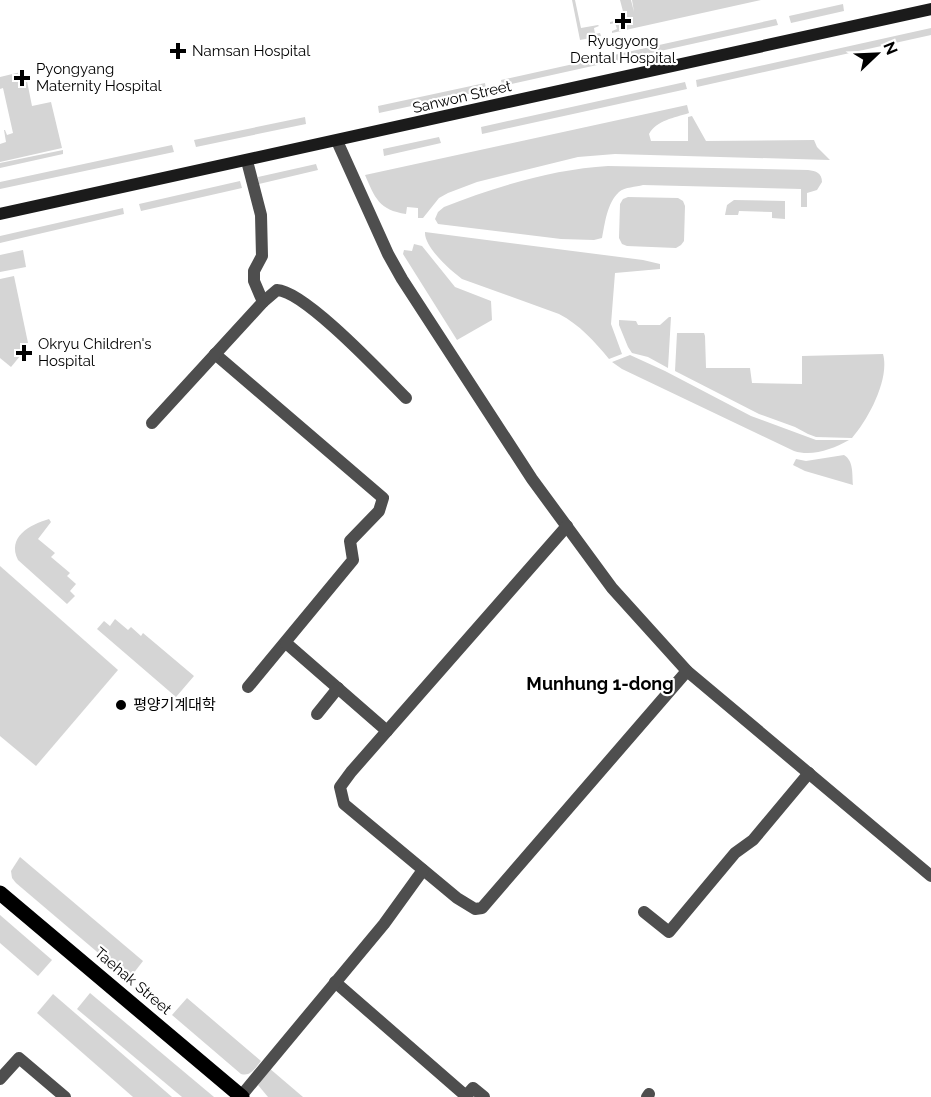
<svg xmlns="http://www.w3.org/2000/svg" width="931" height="1097" font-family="Raleway,'Noto Sans KR',sans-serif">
<rect width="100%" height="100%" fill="#fff"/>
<g fill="#d5d5d5">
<path d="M572 0H575L581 28 598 25 599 26 594 28 595 34 600 33 601 36 580 40Z"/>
<path d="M620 0H631L634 12 632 0H761L612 33V31L617 29 615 23 610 24V22L625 19Z"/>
<path d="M843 4 844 11 791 23 789 16Z"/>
<path d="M776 19 778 25 502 86 501 80Z"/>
<path d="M931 28V35L697 87 696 80Z"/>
<path d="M25 71 32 106 51 102 62 148 0 162V144L6 142 4 130H5L7 135 13 133 3 88 0 89V77Z"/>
<path d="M685 82 687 89 482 134 481 127Z"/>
<path d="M485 83 486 90 379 113 378 106Z"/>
<path d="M687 105 689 113C674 118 657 120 649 134L651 141H688V117L692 116 706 141 814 140 817 147 830 160 615 154 578 157 477 182 448 193 439 198 423 218H418V208L407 207 406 214C379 210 375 198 365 175Z"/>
<path d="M305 117 306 124 196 147 194 140Z"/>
<path d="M439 137 441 143 384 156 383 149Z"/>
<path d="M172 145 174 152 0 189V182Z"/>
<path d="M63 150V154L0 168V163Z"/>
<path d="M316 164 318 170 259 184 258 177Z"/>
<path d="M608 166 808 170C816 171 822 173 822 182L817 190 807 193V207H801V189L643 185C636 187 625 187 619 192 607 203 605 223 602 238L594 240 561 239 438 224 435 219 438 212 444 207C494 187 554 169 608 166Z"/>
<path d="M240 181 242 188 141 211 139 204Z"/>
<path d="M628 197 678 198 683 201 685 206 684 241 681 245 676 248 627 246 622 244 619 238 620 204 623 199Z"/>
<path d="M734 200 785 201V219L772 218V212L739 211 738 215H725L727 205Z"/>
<path d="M123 208 124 214 0 243V236Z"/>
<path d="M425 232 643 260 660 264V269L615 273 611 324 622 354 609 359C594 341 580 325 559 314L462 279C450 270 424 247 425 232Z"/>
<path d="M414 244 422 246 455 287 491 301 492 320 457 340 403 254 404 250 412 251Z"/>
<path d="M23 250 26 267 0 272V255Z"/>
<path d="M14 276 28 343 25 350 11 367 0 358V279Z"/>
<path d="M669 317H671L668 368 648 357 632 353 628 347 619 325V320L636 321 638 325H660Z"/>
<path d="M677 333H704L705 336 706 368H750L752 383 802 384V356L883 354C890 379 868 420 852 438L816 437 808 434 795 427 759 414 675 371Z"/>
<path d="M630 355 665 371 751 416 816 440H849C833 449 812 457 794 451L622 369 612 362Z"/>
<path d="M844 455C854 461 852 475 853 485L805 471 793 465 796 459 806 461Z"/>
<path d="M49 519 51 522 38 539 55 553 51 557 70 573 67 576 76 584 70 591 75 596 67 604 18 560C7 537 29 525 49 519Z"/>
<path d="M0 566 118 670 36 766 0 736Z"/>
<path d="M115 619 128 630 131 627 141 636 143 633 194 676 176 697 97 629 104 621 110 626Z"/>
<path d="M20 857 143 961 129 979 16 883 12 878 11 871Z"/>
<path d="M0 915 52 960 38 976 0 943Z"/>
<path d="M90 993 214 1097H182L77 1009Z"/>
<path d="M53 994 172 1097H133L37 1013Z"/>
<path d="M187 998 261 1061C255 1068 251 1077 241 1074L172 1015Z"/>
<path d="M269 1068 303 1097H268L258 1085Z"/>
</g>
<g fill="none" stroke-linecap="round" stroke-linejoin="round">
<g stroke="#4e4e4e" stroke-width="12">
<path d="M337 141 388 254 402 279 532 479 612 588 687 671 931 876"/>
<path d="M247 161 261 215 262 256 254 271V281L263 302"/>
<path d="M215 354 383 498 379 511 350 541 353 560 248 687"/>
<path d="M152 423 263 302 277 290C305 291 384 376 406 398"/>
<path d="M567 526 351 772 340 787 344 804 457 898 475 909 482 908 687 671"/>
<path d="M286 643 387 731"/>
<path d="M317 714 338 688"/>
<path d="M644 912 669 932 735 853 753 840 809 773"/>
<path d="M335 982 466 1096 473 1088 484 1097"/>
<path d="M0 1079 19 1058 65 1097"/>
<path d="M241 1096 384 924 423 870"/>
<path d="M647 1097 649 1094"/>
</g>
<path stroke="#1b1b1b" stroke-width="12" d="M0 214 931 9"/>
<path stroke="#000" stroke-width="15" d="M0 893 242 1097"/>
</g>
<g fill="#000" stroke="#fff" stroke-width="2">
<path d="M620 12h6v6h6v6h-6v6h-6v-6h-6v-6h6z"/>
<path d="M175 42h6v6h6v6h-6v6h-6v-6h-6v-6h6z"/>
<path d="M19 69h6v6h6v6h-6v6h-6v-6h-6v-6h6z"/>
<path d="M21 344h6v6h6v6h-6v6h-6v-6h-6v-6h6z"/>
<circle cx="121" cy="705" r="6"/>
</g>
<g text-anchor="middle" stroke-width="4.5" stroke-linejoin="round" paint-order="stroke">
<g font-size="15" fill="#000" stroke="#fff" text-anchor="start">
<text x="623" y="46" text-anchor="middle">Ryugyong<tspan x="623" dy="17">Dental Hospital</tspan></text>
<text x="192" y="56">Namsan Hospital</text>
<text x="36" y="74">Pyongyang<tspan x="36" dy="17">Maternity Hospital</tspan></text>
<text x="38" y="349">Okryu Children's<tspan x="38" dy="17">Hospital</tspan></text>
<text x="133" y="710">평양기계대학</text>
</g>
<g font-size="15" fill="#000" stroke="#fff">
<text transform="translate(462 97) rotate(-13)" y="5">Sanwon Street</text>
<text transform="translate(133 981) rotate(40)" y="5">Taehak Street</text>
</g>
<g font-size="18" font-weight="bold" fill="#000" stroke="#fff">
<text x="600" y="690">Munhung 1-dong</text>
</g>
</g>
<g transform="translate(877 54) rotate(67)" stroke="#ffffff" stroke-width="4.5" paint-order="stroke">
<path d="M0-4.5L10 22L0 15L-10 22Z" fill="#000000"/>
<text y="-9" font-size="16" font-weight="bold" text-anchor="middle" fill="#000000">N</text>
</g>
</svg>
